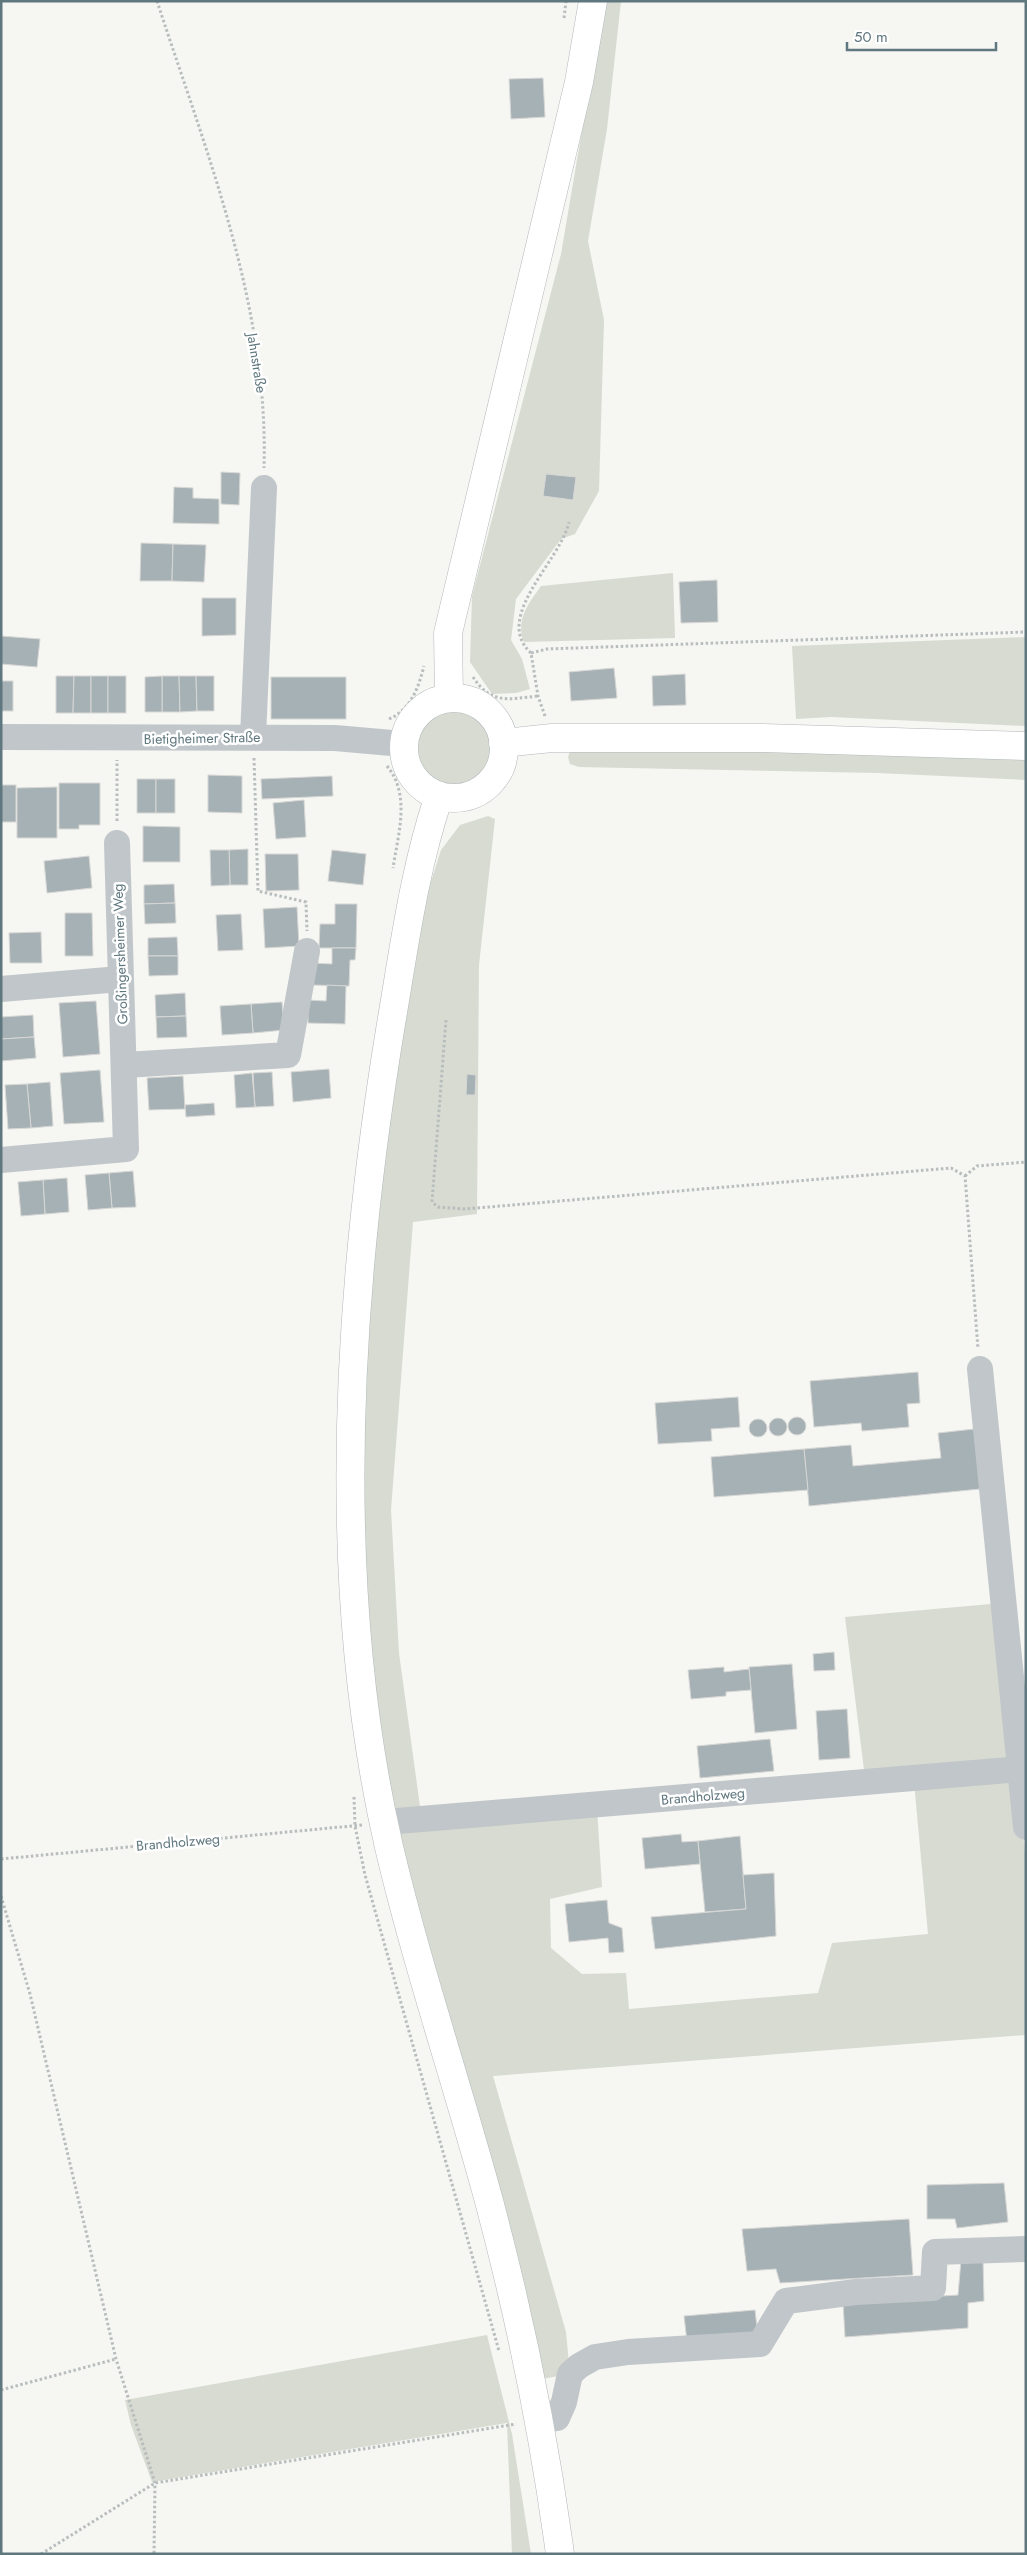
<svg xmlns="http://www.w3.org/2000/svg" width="1027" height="2555" font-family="Jost,sans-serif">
<rect width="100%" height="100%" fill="#f6f6f2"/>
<g fill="#d7dbd1">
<path d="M604 1H621L607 129 588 241 604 320 599 491 575 534 561 539 516 599 511 640 522 659 530 689 516 693 492 694 470 662 472 596 561 254Z"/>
<path d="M673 573 675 638 524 642C515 620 529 603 541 586Z"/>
<path d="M1026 637V726L831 717 796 719 792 646Z"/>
<circle cx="455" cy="748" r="38"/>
<path d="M592 747 1026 756V780L878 773 579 767 570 764 568 757 571 749Z"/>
<path d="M488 816 495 819 479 965 477 1214 413 1222 391 1510 399 1653 422 1821 597 1808 602 1887 550 1899 551 1948 582 1974 626 1973 629 2009 818 1993 832 1943 928 1934 914 1782 866 1786 845 1617 1002 1603 1026 1865V2035L493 2076 566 2332 570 2374 542 2379 395 1823 379 1738 368 1640 364 1538 363 1412 368 1298 390 1110 427 894 441 850 460 825Z"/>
<path d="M487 2335 512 2434 531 2554H512L507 2423 152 2482 131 2425 125 2400Z"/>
</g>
<g fill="#a5b1b5" stroke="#d8d7d5">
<path d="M543 78 545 117 511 119 509 79Z"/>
<path d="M221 472 240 473 239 505 221 504Z"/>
<path d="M546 474 576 477 573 500 543 496Z"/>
<path d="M174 487 193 488V498L219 499V524L173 523Z"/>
<path d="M141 543 173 544 172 581H140Z"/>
<path d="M173 544 206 545 204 582 172 581Z"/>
<path d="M717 580 718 622 681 623 679 582Z"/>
<path d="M202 598H236V635L202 636Z"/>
<path d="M1 636 40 639 37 667 1 664Z"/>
<path d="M614 668 617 698 571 701 569 672Z"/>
<path d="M685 674 686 705 653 706 652 676Z"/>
<path d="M56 676H74L73 713H56Z"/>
<path d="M74 676H91V713H73Z"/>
<rect x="91" y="676" width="17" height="37"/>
<rect x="108" y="676" width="18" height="37"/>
<path d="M162 676H179L180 712H162Z"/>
<path d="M162 676V712H145V677Z"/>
<path d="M179 676H196L197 711 180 712Z"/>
<path d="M196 676H214V711H197Z"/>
<rect x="271" y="677" width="75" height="42"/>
<rect x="1" y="681" width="12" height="30"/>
<path d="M208 775 242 776V813L208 812Z"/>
<path d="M332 776 333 796 262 799 261 779Z"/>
<rect x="137" y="779" width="19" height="34"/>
<rect x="156" y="779" width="19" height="34"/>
<path d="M59 783H100V825H79V829H59Z"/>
<rect x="1" y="785" width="15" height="37"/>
<path d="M57 787V838H17V788Z"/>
<path d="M304 800 306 837 276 839 273 803Z"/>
<path d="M143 826 180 827V862H143Z"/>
<path d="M248 849V885H230L229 850Z"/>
<path d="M210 850H229L230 885 211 886Z"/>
<path d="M332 850 366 854 363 885 328 881Z"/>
<path d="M265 854H298L299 890 266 891Z"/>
<path d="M89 856 92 888 47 893 44 861Z"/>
<path d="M174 884 175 903 144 904V885Z"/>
<path d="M175 903 176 923 145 924 144 904Z"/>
<path d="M335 904H357L356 948H319L320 924H335Z"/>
<path d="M297 907 299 946 265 948 263 909Z"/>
<path d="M65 913H92L93 956H65Z"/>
<path d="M241 914 243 950 218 951 216 915Z"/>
<path d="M41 932 42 963H10L9 933Z"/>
<path d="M177 937 178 956H148V938Z"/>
<path d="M332 948H356L355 960H350L349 986 312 985 313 963 332 964Z"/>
<path d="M148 956H178V975L149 976Z"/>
<path d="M327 985 346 986 345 1024 308 1023V1000L326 1001Z"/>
<path d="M185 993 186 1016 156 1017 155 995Z"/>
<path d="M96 1001 100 1054 63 1057 59 1003Z"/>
<path d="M282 1002 284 1030 253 1033 251 1004Z"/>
<path d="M251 1004 253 1033 222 1035 220 1006Z"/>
<path d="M33 1015 34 1037 1 1039V1017Z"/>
<path d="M186 1016 187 1037 157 1038 156 1017Z"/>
<path d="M34 1037 36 1058 1 1061V1039Z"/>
<path d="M329 1069 331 1098 293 1102 291 1072Z"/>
<path d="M100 1070 104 1122 64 1124 60 1073Z"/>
<path d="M272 1072 274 1106 255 1107 253 1073Z"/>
<path d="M252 1073 255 1107 236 1108 234 1075Z"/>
<path d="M467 1074 476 1075 475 1095H466Z"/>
<path d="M183 1076 185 1109 149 1110 147 1078Z"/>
<path d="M50 1082 53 1126 31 1128 27 1084Z"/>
<path d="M27 1084 31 1128 8 1129 5 1085Z"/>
<path d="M214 1103 215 1115 186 1117 185 1105Z"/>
<path d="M133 1171 136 1207 112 1208 109 1173Z"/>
<path d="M109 1173 112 1208 88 1210 85 1175Z"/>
<path d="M67 1178 69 1212 45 1214 43 1180Z"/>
<path d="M43 1180 45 1214 21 1216 18 1182Z"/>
<path d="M918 1372 920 1403 907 1404 909 1427 862 1431 861 1423 814 1427 810 1381Z"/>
<path d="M738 1397 740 1427 711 1429 712 1441 658 1444 655 1403Z"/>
<circle cx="797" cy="1426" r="9"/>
<circle cx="778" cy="1427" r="9"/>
<circle cx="758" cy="1428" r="9"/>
<path d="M974 1429 980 1489 809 1506 804 1449 851 1445 853 1466 941 1458 938 1433Z"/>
<path d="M804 1449 808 1490 714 1497 711 1457Z"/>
<path d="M834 1652 835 1670 814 1671 813 1654Z"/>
<path d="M792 1664 797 1729 755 1733 749 1667Z"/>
<path d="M724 1667V1672L749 1669 751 1690 726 1692V1696L691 1699 688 1670Z"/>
<path d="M847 1709 850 1758 819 1760 816 1711Z"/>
<path d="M770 1739 774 1771 700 1778 697 1746Z"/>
<path d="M681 1834 682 1842 698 1841 700 1864 645 1869 642 1838Z"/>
<path d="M740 1836 746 1909 705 1912 698 1841Z"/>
<path d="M774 1873 776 1936 655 1949 651 1917 746 1909 743 1875Z"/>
<path d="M607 1900 609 1923 622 1928 624 1952 609 1953 608 1938 569 1942 565 1904Z"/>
<path d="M1004 2183 1008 2222 957 2228 955 2219H927V2185Z"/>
<path d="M909 2219 913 2275 780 2283 776 2269 747 2271 742 2229Z"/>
<path d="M983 2259 984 2301 968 2303V2328L845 2337 843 2302 958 2295 961 2260Z"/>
<path d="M755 2310 758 2336 687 2341 684 2316Z"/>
</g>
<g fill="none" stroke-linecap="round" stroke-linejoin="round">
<g stroke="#b1b8bb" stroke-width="29">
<g id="major">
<path d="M449 698 448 633 579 82 593 1"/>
<circle cx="454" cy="748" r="50"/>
<path d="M503 743 552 738H763L1026 746"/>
<path d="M439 796C414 870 404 948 391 1024 347 1290 328 1583 389 1847 417 1966 457 2083 489 2201 520 2317 544 2435 560 2554"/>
</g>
</g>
<g stroke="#b8bdbe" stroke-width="3" stroke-dasharray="2.5 2.5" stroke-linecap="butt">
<path d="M157 1C206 152 269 306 264 468"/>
<path d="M564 18 566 1"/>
<path d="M531 653C492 617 560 562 569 522"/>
<path d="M473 677C491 705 509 699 538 696"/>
<path d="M545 716 538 696 531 653 547 649 1026 632"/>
<path d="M389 719C411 709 418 689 424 666"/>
<path d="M254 758 258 891 306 902 307 931"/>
<path d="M387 766C411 795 398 834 393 868"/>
<path d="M117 821V760"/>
<path d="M446 1020 432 1202 438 1207 465 1209 951 1168 965 1176 978 1349"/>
<path d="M965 1176 977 1166 1026 1162"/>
<path d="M354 1797 355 1826 365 1875 499 2351"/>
<path d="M1 1859 362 1825"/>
<path d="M1 1896 30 1994 116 2359 155 2483 154 2554"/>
<path d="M1 2390 116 2359"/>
<path d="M41 2554 155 2483 516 2424"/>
</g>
<g stroke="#c0c6c9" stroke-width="26">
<path d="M1 737 335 738 403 744"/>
<path d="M253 737 264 488"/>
<path d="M1 989 120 979"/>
<path d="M125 1065 288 1055 307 951"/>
<path d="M1 1160 126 1149 117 843"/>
<path d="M980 1369 1026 1827"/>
<path d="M385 1822 1021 1769"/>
<path d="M539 2421 557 2418 564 2402 570 2374 579 2366 595 2357 628 2352 760 2344 786 2301 856 2292 933 2288 935 2252 1026 2249"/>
</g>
<use href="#major" stroke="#fff" stroke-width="28"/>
</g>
<g text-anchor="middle" stroke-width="5" stroke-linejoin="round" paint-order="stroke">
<g font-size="14" fill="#5f777f" stroke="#fff">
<text transform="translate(257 363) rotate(81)" y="5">Jahnstraße</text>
<text transform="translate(202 738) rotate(-1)" y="5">Bietigheimer Straße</text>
<text transform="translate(120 954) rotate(-92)" y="5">Großingersheimer Weg</text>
<text transform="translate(703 1796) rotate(-5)" y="5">Brandholzweg</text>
<text transform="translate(178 1842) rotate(-5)" y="5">Brandholzweg</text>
</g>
</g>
<rect width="1027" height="2555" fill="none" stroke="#5f777f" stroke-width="5"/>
<path d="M847 42v8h149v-8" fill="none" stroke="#5f777f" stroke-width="2.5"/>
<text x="854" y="42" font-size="15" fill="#5f777f" stroke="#ffffff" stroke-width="4" paint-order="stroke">50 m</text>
</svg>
